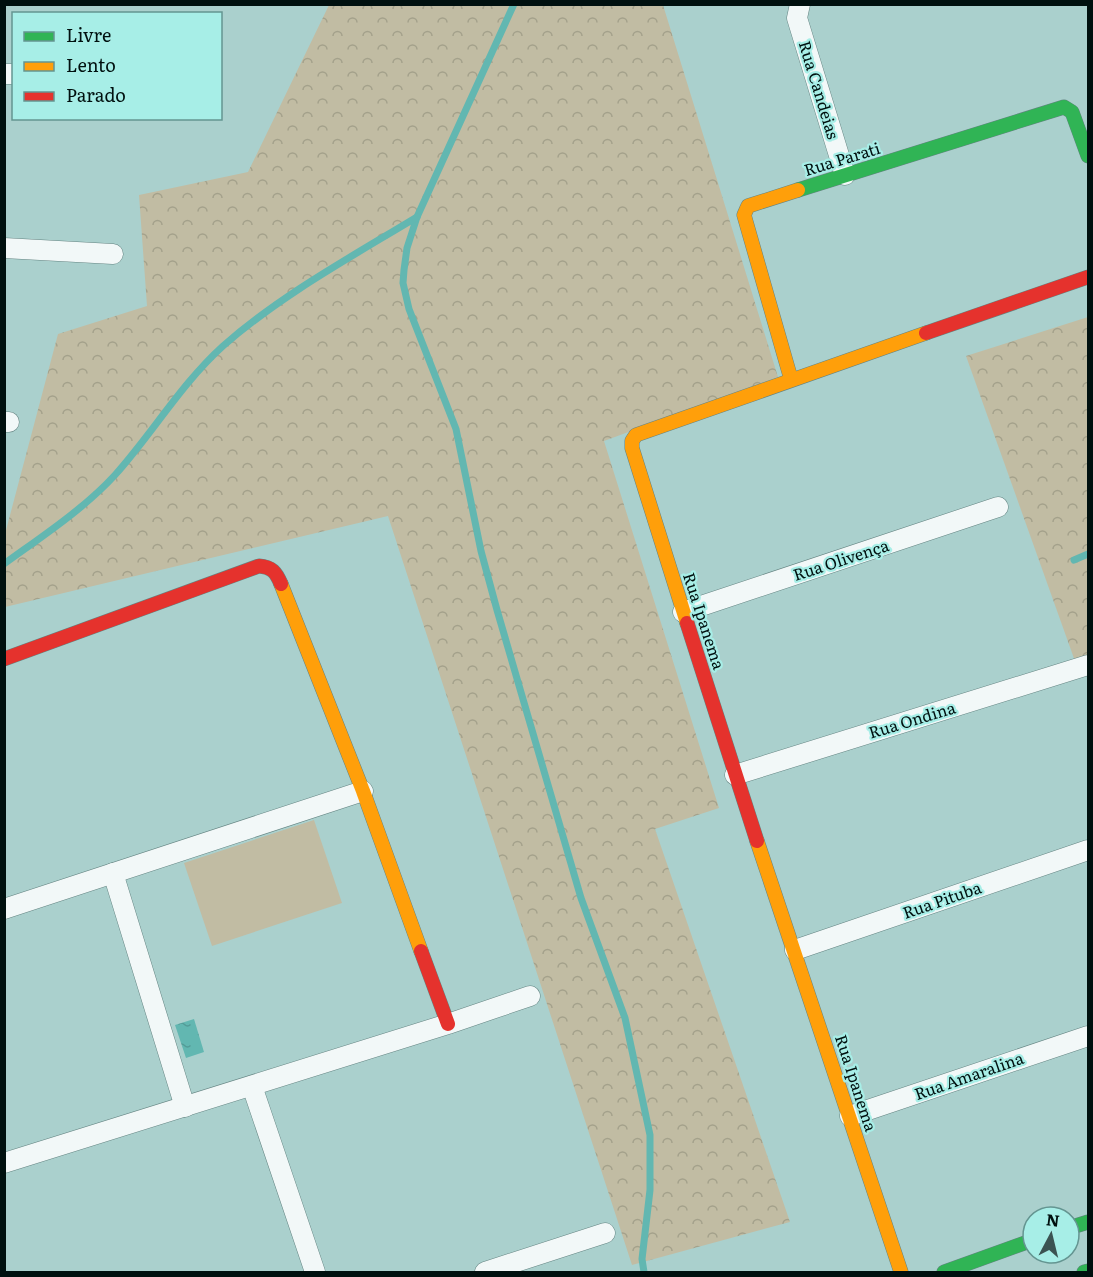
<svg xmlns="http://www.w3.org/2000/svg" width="1093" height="1277" font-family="Literata,serif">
<defs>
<pattern id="forest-crowns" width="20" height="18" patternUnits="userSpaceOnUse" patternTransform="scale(1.5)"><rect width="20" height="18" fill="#c1bca3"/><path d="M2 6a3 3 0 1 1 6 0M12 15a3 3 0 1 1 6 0" fill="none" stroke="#a4a18b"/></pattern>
<pattern id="water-ripples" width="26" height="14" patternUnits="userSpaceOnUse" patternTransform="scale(1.5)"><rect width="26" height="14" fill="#62b7b1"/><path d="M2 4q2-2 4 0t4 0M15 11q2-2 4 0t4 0" fill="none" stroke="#539c97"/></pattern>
</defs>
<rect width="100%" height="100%" fill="#aad0cd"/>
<g fill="url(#forest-crowns)">
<path d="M329 5H663L778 377 604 441 719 808 655 829 790 1222 632 1265 388 516 5 607V534L58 334 147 306 139 195 248 172Z"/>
<path d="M1088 317V662L1076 664 966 356Z"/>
</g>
<path fill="#c1bca3" d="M314 820 342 903 212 946 184 863Z"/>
<path fill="url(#water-ripples)" d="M194 1019 204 1052 186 1058 175 1025Z"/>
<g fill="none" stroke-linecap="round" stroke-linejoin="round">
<g stroke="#62b7b1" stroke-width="7">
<path d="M514 4 417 217 407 248 404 270 403 283 409 309 456 429 481 551 497 610 581 898 625 1018 650 1135V1190L642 1259 644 1272"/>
<path d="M1074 560 1088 554"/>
<path d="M4 564C41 537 84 509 115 475 152 434 181 384 223 346 281 295 351 257 417 217"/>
</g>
<g stroke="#648482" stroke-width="21">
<g id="street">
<path d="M800 4 797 18 845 175"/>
<path d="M4 74H14"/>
<path d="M4 248 113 254"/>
<path d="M4 422H9"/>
<path d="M683 612 998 507"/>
<path d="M735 775 1088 665"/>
<path d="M113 873 185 1107"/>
<path d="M4 909 363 791"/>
<path d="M795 950 1088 850"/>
<path d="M252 1086 315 1272"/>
<path d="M850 1116 1088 1036"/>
<path d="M4 1163 448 1024 530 996"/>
<path d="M485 1272 605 1233"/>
</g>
</g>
<g stroke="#648482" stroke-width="15">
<g id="fast">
<path d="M798 190 1064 107 1072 112 1088 156"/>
<path d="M1069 1228 1088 1222"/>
<path d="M944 1272 1033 1240"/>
<path d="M1084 1272 1088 1271"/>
</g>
</g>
<g stroke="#648482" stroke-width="15">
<g id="slow">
<path d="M791 379 744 215 748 206 798 190"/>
<path d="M281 584 363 791 421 951"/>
<path d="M687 623 632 448V441L636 435 926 333"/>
<path d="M757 841 901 1272"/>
</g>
</g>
<g stroke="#648482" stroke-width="15">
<g id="jam">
<path d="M926 333 1088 277"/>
<path d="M687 623 757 841"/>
<path d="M4 659 259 566C272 567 276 572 281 584"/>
<path d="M421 951 448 1024"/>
</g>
</g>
<use href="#street" stroke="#f2f8f8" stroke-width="20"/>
<use href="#fast" stroke="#30b455" stroke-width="14"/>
<use href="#slow" stroke="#ff9f0a" stroke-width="14"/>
<use href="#jam" stroke="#e5322d" stroke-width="14"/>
</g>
<g text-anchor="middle" stroke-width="4.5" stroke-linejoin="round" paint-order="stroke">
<g font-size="16" fill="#00100f" stroke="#a7eee7">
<text transform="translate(819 90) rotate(73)" y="6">Rua Candeias</text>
<text transform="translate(842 159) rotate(-17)" y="6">Rua Parati</text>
<text transform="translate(841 560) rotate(-18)" y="6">Rua Olivença</text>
<text transform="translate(704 621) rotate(72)" y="6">Rua Ipanema</text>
<text transform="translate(912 720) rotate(-17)" y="6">Rua Ondina</text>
<text transform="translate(942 900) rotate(-19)" y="6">Rua Pituba</text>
<text transform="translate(969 1076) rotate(-19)" y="6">Rua Amaralina</text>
<text transform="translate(856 1083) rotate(72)" y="6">Rua Ipanema</text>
</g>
</g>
<rect width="1093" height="1277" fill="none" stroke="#00100f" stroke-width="12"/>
<rect x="12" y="12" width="210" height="108" fill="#a7eee7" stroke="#649591" stroke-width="1.5"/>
<rect x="24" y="32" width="30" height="9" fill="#30b455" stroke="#649591" stroke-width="1.5"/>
<text x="66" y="42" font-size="18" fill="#00100f">Livre</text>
<rect x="24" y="62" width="30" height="9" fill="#ff9f0a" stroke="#649591" stroke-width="1.5"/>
<text x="66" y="72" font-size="18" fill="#00100f">Lento</text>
<rect x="24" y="92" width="30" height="9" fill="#e5322d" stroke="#649591" stroke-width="1.5"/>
<text x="66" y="102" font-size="18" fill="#00100f">Parado</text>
<g transform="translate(1051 1235) rotate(7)"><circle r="28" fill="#a7eee7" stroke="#649591" stroke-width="1.5"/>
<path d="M0-4.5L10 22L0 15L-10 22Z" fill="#3b5352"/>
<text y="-9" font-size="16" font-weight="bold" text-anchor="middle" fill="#00100f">N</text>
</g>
</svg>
